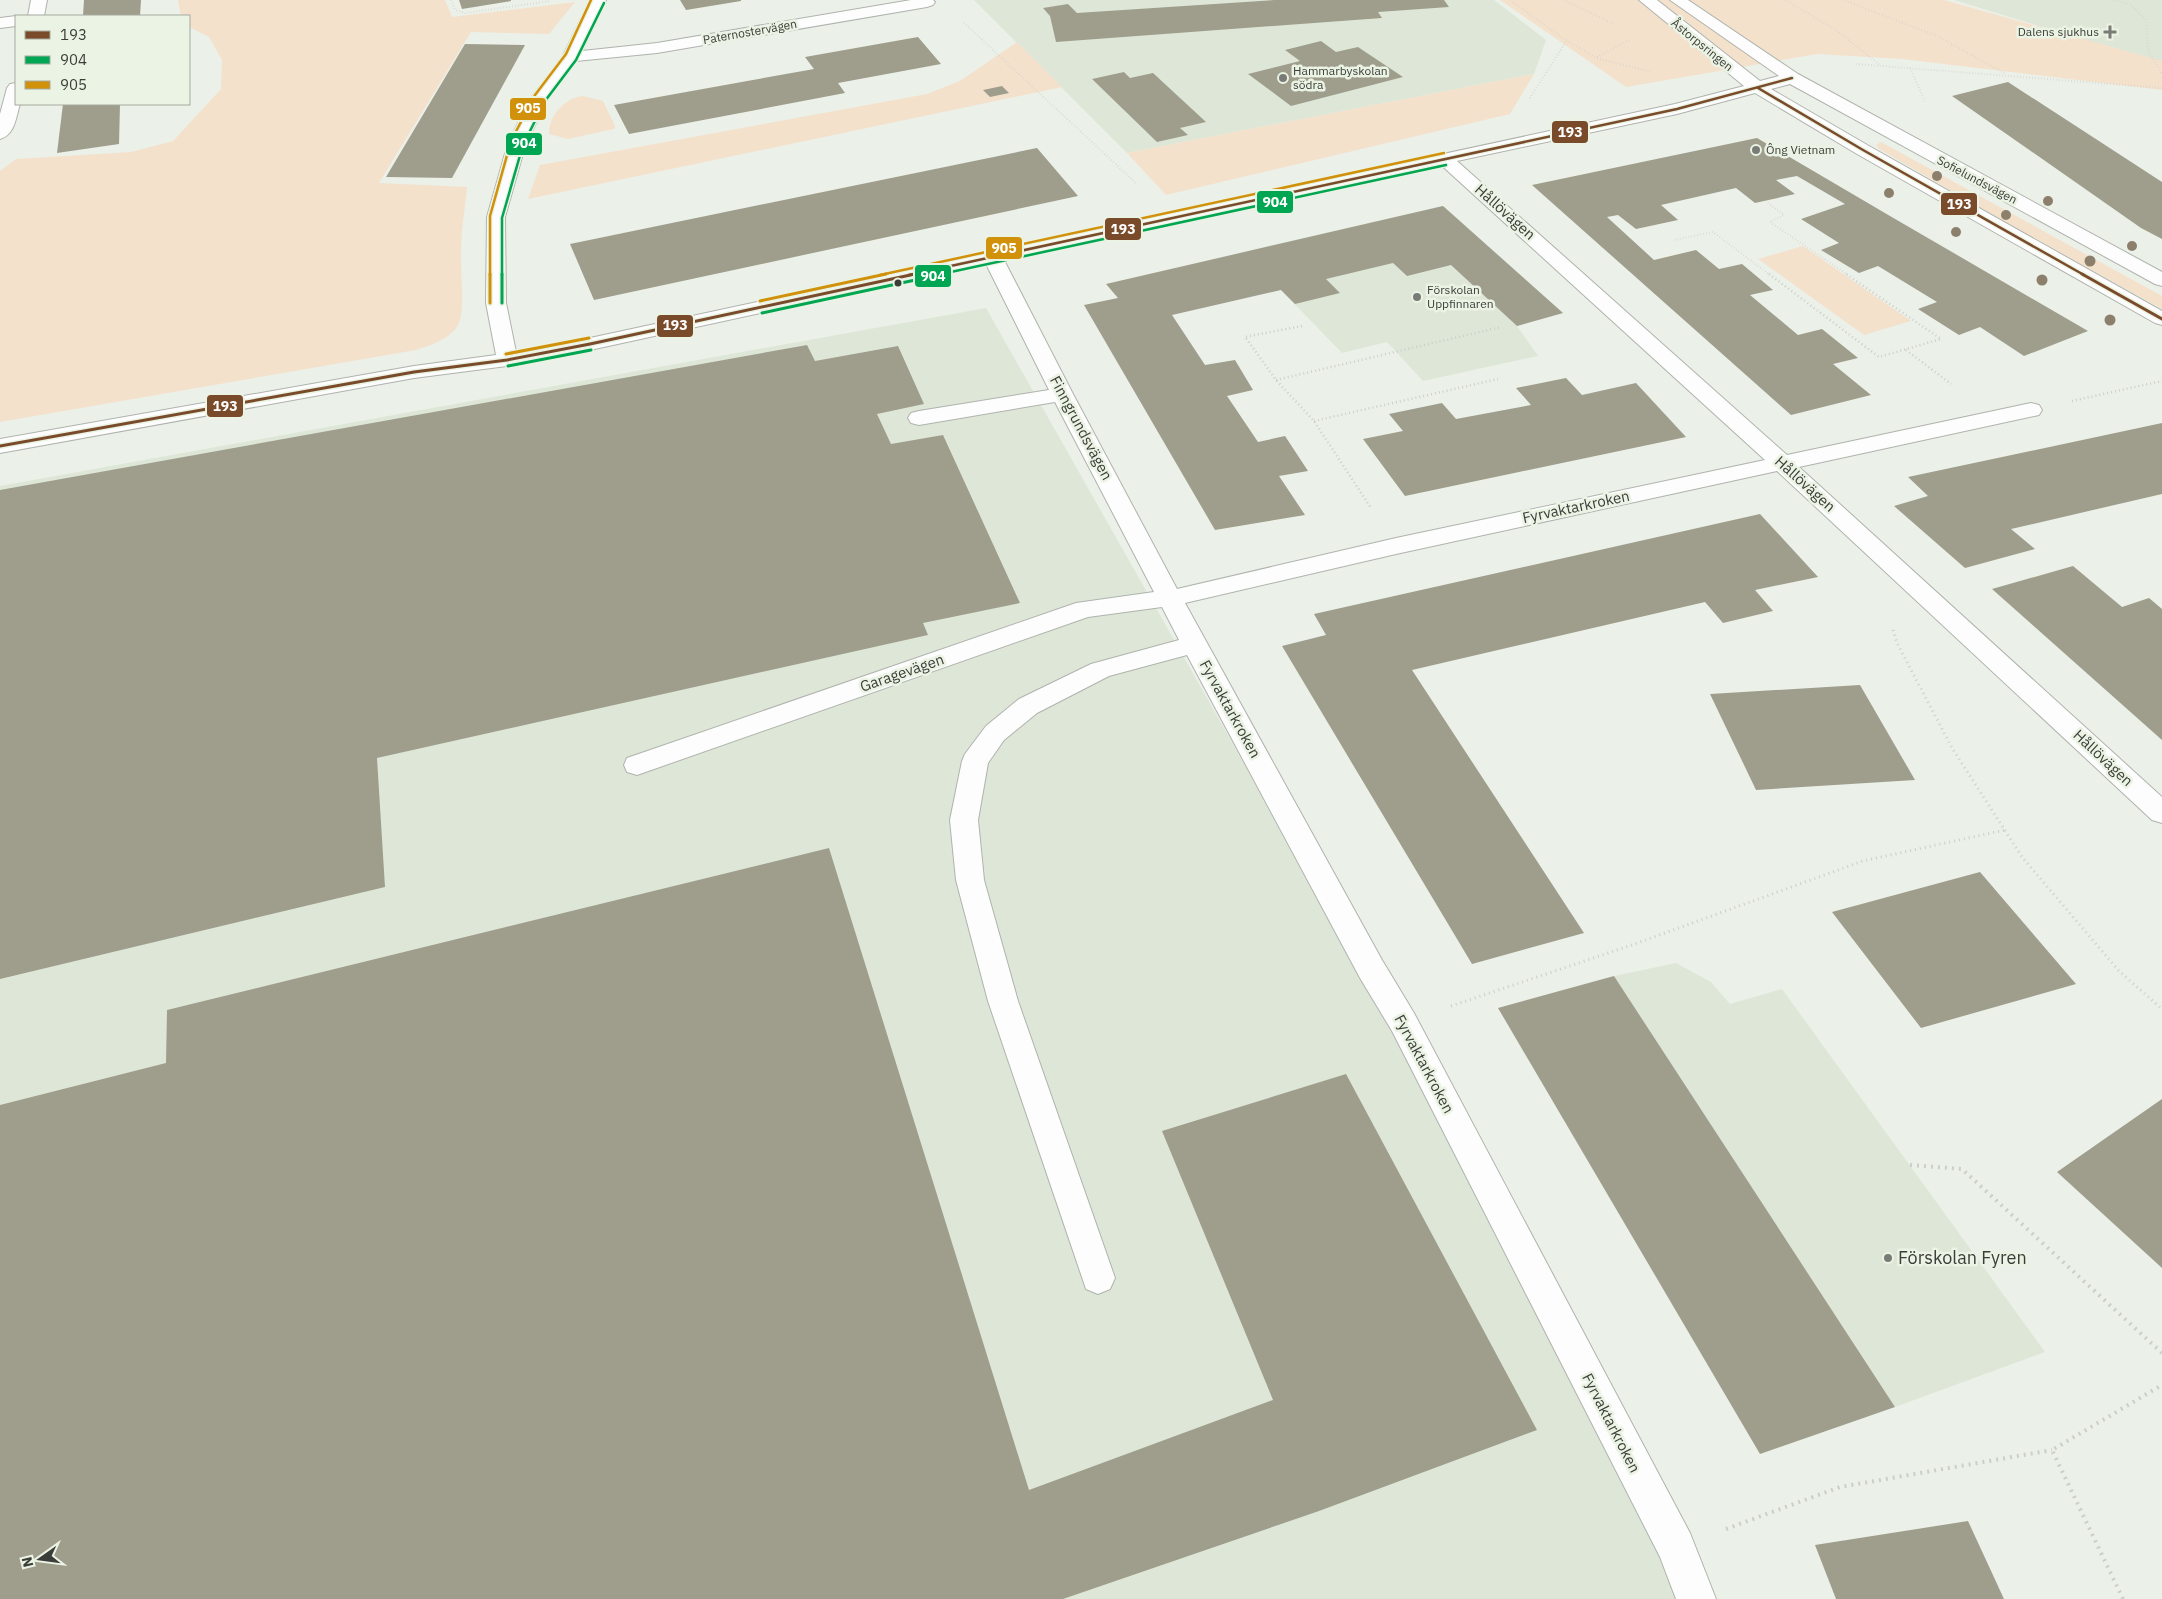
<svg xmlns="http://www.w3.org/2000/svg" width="2162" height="1599" font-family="'IBM Plex Sans',sans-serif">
<rect width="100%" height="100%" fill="#ebf0e8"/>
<g fill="#dee7d7">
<path d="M974 0H1494L1546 40 1534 74 1127 153Z"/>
<path d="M1954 0H2162V64Z"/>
<path d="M1443 206 1563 313 1517 326 1538 356 1423 381 1387 342 1342 353 1281 290 1252 250Z"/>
<path d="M986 308 1684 1540 1700 1599H0V486Z"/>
<path d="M1676 963 1711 982 1730 1004 1782 989 2045 1352 1895 1407 1614 976Z"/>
</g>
<g fill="#f4e1cc">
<path d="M178 0H445L452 17 575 2 549 34 471 32 379 183 467 187C465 209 461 231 461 252 460 270 466 311 458 325 449 340 431 345 416 350L0 422V171L16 159 131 152 173 141 221 89 222 60 209 37 189 27V16H181Z"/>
<path d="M1500 0H1944L2162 61V90L1902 59 1817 54 1626 87Z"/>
<path d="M1017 42 1062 87 528 199 540 165 927 94 960 81Z"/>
<path d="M1534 74 1510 114 1166 195 1127 153Z"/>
<path d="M583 96 603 101 615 126 614 129 568 139 549 134C548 116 566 97 583 96Z"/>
<path d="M1881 142 2162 296V309L2000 219 1879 149 1876 145Z"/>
<path d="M1803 246 1911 321 1864 335 1758 259Z"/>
</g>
<g fill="#9f9e8c">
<path d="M84 0H141L140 16H83Z"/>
<path d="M459 0H511V1L462 9Z"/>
<path d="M680 0H741V1L686 10Z"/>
<path d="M1275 0H1444L1449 7 1378 12 1382 18 1056 42 1050 16 1043 8 1068 4 1077 13Z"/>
<path d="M918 37 941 64 838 83 845 93 629 134 614 105 814 69 805 57Z"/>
<path d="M1321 41 1336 52 1358 47 1403 77 1291 106 1248 74 1300 61 1285 50Z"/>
<path d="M465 44 525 45 452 178 386 177Z"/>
<path d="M1124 72 1130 78 1153 73 1206 122 1180 128 1188 135 1157 142 1092 79Z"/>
<path d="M2008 82 2162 182V239L2141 228 1952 96Z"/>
<path d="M1002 86 1009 93 990 97 983 90Z"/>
<path d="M63 104H120L119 144 57 153Z"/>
<path d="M1757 138 1890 216 2088 331 2024 356 1980 327 1959 335 1918 309 1937 302 1878 266 1859 273 1821 250 1839 243 1801 219 1845 204 1797 176 1776 180 1795 194 1755 203 1736 188 1661 205 1678 220 1636 229 1618 215 1607 217 1654 260 1696 250 1719 269 1742 264 1773 290 1750 295 1798 335 1822 329 1858 358 1833 364 1871 395 1791 415 1532 185Z"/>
<path d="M1037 148 1078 196 594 300 570 244Z"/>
<path d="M1443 206 1563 313 1517 326 1451 265 1407 276 1393 263 1326 279 1340 293 1295 304 1281 290 1172 315 1205 365 1235 360 1253 390 1227 396 1258 442 1285 436 1308 471 1279 476 1305 515 1215 530 1084 305 1118 298 1106 284Z"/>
<path d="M807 345 815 361 898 346 924 404 877 414 891 444 943 435 1020 603 923 623 928 635 377 758 385 887 0 979V490Z"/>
<path d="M1566 378 1582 395 1636 383 1686 437 1405 496 1363 439 1403 431 1389 414 1442 403 1456 419 1531 405 1516 388Z"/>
<path d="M2162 423V494L2011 529 2035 549 1965 568 1894 506 1928 496 1908 477Z"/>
<path d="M1760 514 1818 577 1755 590 1773 611 1723 623 1705 602 1412 670 1584 933 1472 964 1282 646 1326 635 1314 614Z"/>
<path d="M2073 566 2122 607 2149 598 2162 609V740L1992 589Z"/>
<path d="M1860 685 1915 780 1756 790 1710 694Z"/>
<path d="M829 848 1029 1490 1273 1400 1162 1131 1346 1074 1537 1430 1319 1511 1063 1599H0V1105L166 1063 167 1010Z"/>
<path d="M1980 872 2076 984 1921 1028 1832 912Z"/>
<path d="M1614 976 1895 1407 1760 1454 1498 1008Z"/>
<path d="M2162 1099V1268L2057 1172Z"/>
<path d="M1968 1521 2004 1599H1836L1815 1545Z"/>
</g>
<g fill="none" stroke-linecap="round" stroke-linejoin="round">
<g stroke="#afb3ad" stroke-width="2">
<g id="minor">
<path d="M31 0H47L44 16H28Z"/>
<path d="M590 0H606L582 51 657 43 911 0H933L935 2 933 5 927 7 657 53 576 61 548 99 526 143 505 217 506 303 516 352 590 338 1675 104 1744 86 1639 0H1657L1760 81 1779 76 1670 0H1688L1798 74 2162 272V286L2155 284 1790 84 1771 89 1869 146 2162 311V325L2155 323 1857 154 1755 93 1677 114 1457 161 1787 455 2031 403 2039 405 2042 410 2039 415 1799 467 2162 797V823L2152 820 1777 471 1396 554 1185 603 1382 960 1414 1013 1690 1533 1716 1599H1676L1660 1557 1392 1031 1360 978 1187 655 1109 676 1037 713 1004 740 988 763 978 820 984 880 1018 1001 1115 1278 1110 1289 1098 1294 1086 1289 988 1001 956 880 950 820 962 761 965 754 986 726 1019 699 1091 664 1179 640 1162 607 1088 617 637 775 627 772 624 765 627 758 1076 603 1154 592 1055 402 919 425 911 423 908 418 911 413 919 411 1049 390 986 264 590 350 507 366 414 378 0 453V439L414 366 496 355 486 303 487 217 508 143 531 98 563 56ZM1440 164 1765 460 1396 538 1177 589 1073 394 1004 260Z"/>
<path d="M16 16V26L0 28V18Z"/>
<path d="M16 83V104H20C16 117 15 135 0 139V114L7 88 10 84Z"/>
</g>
</g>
<g stroke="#cccecc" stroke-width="2" stroke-dasharray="0.5 2.5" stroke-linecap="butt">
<path d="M451 0 455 10 465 13 550 1"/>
<path d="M1510 0 1563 38 1596 58 1652 72"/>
<path d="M1564 0 1614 24"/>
<path d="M1785 0 1836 30 1880 65"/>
<path d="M1843 0 1937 36 2006 74"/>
<path d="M2113 0 2130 4 2146 20 2148 50 2162 74"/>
<path d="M964 23 1137 184"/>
<path d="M1597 57 1631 39"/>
<path d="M1856 64 2162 88"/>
<path d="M1910 68 1925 101"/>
<path d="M1530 98 1567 40"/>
<path d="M1768 203 1784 215 1770 222 1848 275"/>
<path d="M1674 240 1713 232 1770 275"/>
</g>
<g stroke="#cccecc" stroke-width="2.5" stroke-dasharray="1 3" stroke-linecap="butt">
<path d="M1769 274 1879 357 1941 339 1846 274"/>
<path d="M1302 326 1245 337 1276 380 1314 421 1371 508"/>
<path d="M1906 350 1951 384"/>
<path d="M1276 380 1501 327"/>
<path d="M2072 401 2162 381"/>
<path d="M1314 421 1498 379"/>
</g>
<g stroke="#cccecc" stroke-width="3" stroke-dasharray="1 4" stroke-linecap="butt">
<path d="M1893 630 1897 643 1952 748 2022 857 2119 971 2162 1009"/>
<path d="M1451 1006 1629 946 1863 861 2005 830"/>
</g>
<g stroke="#cccecc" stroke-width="4" stroke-dasharray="2 5" stroke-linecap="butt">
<path d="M1910 1165 1962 1169 2162 1353"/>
<path d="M1726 1529 1840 1487 2052 1450"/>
<path d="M2123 1599 2052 1450 2162 1385"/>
</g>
<use href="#minor" fill="#fcfdfc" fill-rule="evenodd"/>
<g stroke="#ebf3e4" stroke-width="5">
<g id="bus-1-far1">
<path d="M1758 88 1863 150 2084 275"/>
<path d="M909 275 1677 109 1792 78"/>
</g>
</g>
<g stroke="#ebf3e4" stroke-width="6">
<g id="bus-1">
<path d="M2082 274 2162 319"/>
<path d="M0 446 414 372 507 360 590 344 915 274"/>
</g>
</g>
<g stroke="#ebf3e4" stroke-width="5">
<g id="bus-2-far1">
<path d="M502 275V218L523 145 545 101 576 60 604 3"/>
<path d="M937 275 1446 165"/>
</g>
</g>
<g stroke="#ebf3e4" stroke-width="6">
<g id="bus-2">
<path d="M502 274V303"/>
<path d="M762 313 943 274"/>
<path d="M508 366 591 350"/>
</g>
</g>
<g stroke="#ebf3e4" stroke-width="5">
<g id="bus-3-far1">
<path d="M490 275V216L511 141 535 95 566 54 591 0"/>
<path d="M880 275 1444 153"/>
</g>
</g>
<g stroke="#ebf3e4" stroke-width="6">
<g id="bus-3">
<path d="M490 274V303"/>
<path d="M760 301 886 274"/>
<path d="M506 354 589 338"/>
</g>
</g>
<use href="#bus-1-far1" stroke="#7a4b2a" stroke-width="2.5"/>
<use href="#bus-1" stroke="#7a4b2a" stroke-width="3"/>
<use href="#bus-2-far1" stroke="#00a651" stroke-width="2.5"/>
<use href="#bus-2" stroke="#00a651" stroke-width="3"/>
<use href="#bus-3-far1" stroke="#d1910b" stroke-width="2.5"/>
<use href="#bus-3" stroke="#d1910b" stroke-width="3"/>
</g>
<g fill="#8c806c">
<circle cx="1937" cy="176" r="5"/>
<circle cx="1889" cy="193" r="5"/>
<circle cx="2048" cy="201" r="5"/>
<circle cx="2006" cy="215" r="5"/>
<circle cx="1956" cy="232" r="5"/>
<circle cx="2132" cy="246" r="5"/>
<circle cx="2090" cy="261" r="5.5"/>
<circle cx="2042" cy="280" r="5.5"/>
<circle cx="2110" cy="320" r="5.5"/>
</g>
<g fill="#797c76" stroke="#ebf3e4" stroke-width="2">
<path d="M2107.5 24.5h5v5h5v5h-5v5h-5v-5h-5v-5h5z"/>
<circle cx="1283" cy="78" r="5"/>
<circle cx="1756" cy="150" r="5"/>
<circle cx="1417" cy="297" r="5"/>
<circle cx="1888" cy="1258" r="5"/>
</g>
<circle fill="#3b3e38" stroke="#ebf3e4" stroke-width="2" cx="898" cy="283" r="4.5"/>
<g text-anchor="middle" stroke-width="5" stroke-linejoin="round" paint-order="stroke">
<g font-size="12" fill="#3b3e38" stroke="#ebf3e4">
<text transform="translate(750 32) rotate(-10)" y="4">Paternostervägen</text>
<text transform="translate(1702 45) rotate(39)" y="4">Åstorpsringen</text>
<text transform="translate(1977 180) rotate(28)" y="4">Sofielundsvägen</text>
</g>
<g font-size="12" fill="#3b3e38" stroke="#ebf3e4" text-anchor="start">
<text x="2099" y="36" text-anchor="end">Dalens sjukhus</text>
<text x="1293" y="75">Hammarbyskolan<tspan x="1293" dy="14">södra</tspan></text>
<text x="1766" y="154">Ông Vietnam</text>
<text x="1427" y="294">Förskolan<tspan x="1427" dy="14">Uppfinnaren</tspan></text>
</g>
<g font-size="15" fill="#3b3e38" stroke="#ebf3e4">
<text transform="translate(1505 212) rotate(42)" y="5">Hållövägen</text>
<text transform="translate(1081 428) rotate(62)" y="5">Finngrundsvägen</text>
<text transform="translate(1805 484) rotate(42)" y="5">Hållövägen</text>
<text transform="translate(1576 507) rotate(-12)" y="5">Fyrvaktarkroken</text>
<text transform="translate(902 673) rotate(-19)" y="5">Garagevägen</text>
<text transform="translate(1230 709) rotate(61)" y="5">Fyrvaktarkroken</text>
<text transform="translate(2103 758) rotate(43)" y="5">Hållövägen</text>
<text transform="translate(1424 1064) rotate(62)" y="5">Fyrvaktarkroken</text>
<text transform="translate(1611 1423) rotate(63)" y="5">Fyrvaktarkroken</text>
</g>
<g font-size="18" fill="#3b3e38" stroke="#ebf3e4" text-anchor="start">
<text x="1898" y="1264">Förskolan Fyren</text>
</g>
</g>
<g stroke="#ebf3e4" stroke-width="2">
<rect x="509" y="97" width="38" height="24" rx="5" fill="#d1910b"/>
<rect x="1551" y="120" width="38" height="24" rx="5" fill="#7a4b2a"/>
<rect x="505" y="132" width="38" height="24" rx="5" fill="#00a651"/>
<rect x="1256" y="190" width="38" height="24" rx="5" fill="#00a651"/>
<rect x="1940" y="192" width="38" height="24" rx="5" fill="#7a4b2a"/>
<rect x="1104" y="217" width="38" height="24" rx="5" fill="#7a4b2a"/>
<rect x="985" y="236" width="38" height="24" rx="5" fill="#d1910b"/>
<rect x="914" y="264" width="38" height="24" rx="5" fill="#00a651"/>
<rect x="656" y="314" width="38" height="24" rx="5" fill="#7a4b2a"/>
<rect x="206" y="394" width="38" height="24" rx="5" fill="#7a4b2a"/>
</g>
<g font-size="14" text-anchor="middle" font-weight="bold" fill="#fff">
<text x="528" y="113">905</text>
<text x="1570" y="137">193</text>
<text x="524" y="148">904</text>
<text x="1275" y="207">904</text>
<text x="1959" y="209">193</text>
<text x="1123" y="234">193</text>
<text x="1004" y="253">905</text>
<text x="933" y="281">904</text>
<text x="675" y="330">193</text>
<text x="225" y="411">193</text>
</g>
<rect x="15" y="15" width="175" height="90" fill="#ebf3e4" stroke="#a5ab9f"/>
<rect x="25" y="31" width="25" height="8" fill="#7a4b2a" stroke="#a5ab9f"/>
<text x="60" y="40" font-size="15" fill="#3b3e38">193</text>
<rect x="25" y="56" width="25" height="8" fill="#00a651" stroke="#a5ab9f"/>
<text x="60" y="65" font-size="15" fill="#3b3e38">904</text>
<rect x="25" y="81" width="25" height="8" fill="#d1910b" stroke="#a5ab9f"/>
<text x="60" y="90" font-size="15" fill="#3b3e38">905</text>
<g transform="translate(40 1559) rotate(256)" stroke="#ebf3e4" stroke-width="4" paint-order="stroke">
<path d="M0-4L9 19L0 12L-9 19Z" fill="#3b3e38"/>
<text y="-8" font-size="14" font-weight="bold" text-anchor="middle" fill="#3b3e38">N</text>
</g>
</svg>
